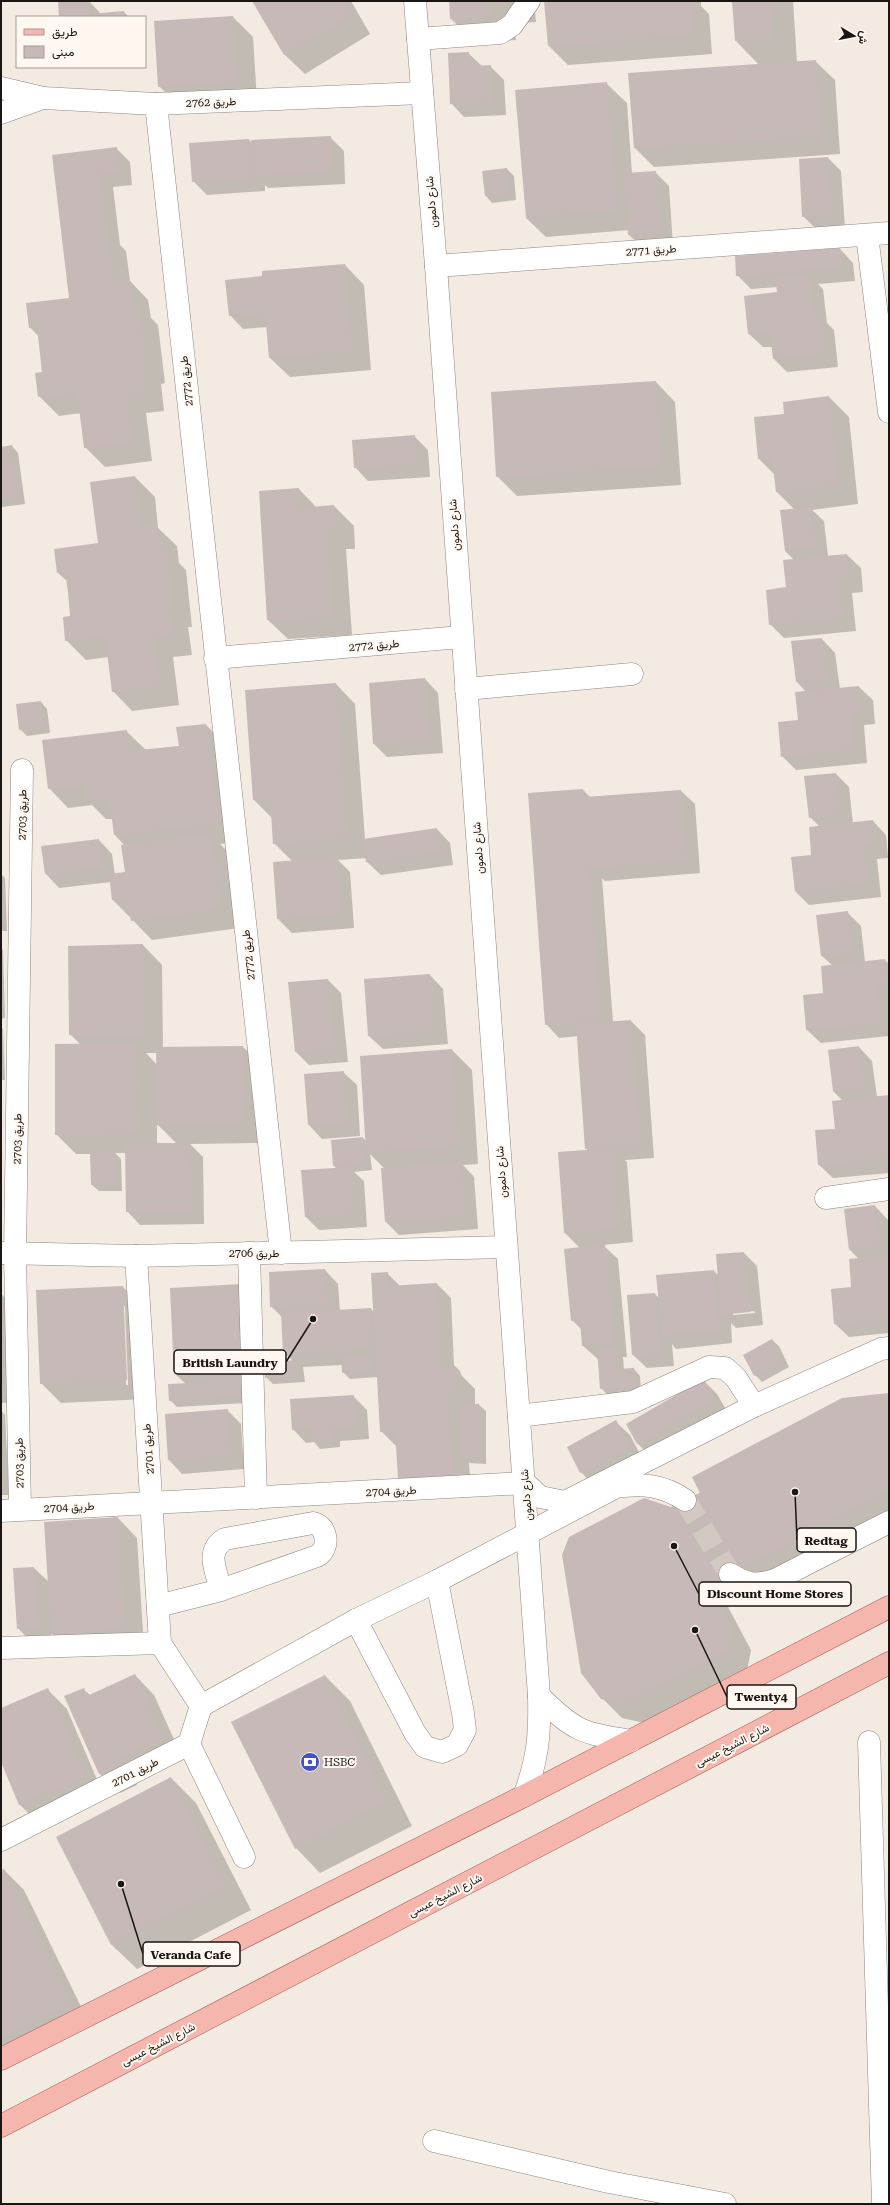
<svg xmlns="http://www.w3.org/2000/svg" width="890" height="2205" font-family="'Roboto Serif',Vazirmatn,serif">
<rect width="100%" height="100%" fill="#f3eae1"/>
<g fill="#0003" fill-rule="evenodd">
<path d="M82 1H89L101 14 124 12 129 17H60Z"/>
<path d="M127 1H153L128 2Z"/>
<path d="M253 1H351L370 34 305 74 285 55Z"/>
<path d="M450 1H536L534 3 536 22 514 24 516 40 476 43 451 19Z"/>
<path d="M545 1H701V6L709 14 712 54 568 65 549 46Z"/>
<path d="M730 1H793L797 62 815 61 835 80 840 154 654 167 635 148 759 65 736 41 733 4Z"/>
<path d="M233 17 253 37 257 101 179 106 159 86Z"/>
<path d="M468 53 482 66H490L504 80 506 115 464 117 451 103Z"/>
<path d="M607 84 627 103 632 174 655 172 669 186 673 246 643 248 629 235V230L546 237 526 218Z"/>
<path d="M330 137 344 151 345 184 268 188 265 185V191L207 195 193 181 249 140 252 143Z"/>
<path d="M116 148 130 162 132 185 113 187 120 245 126 251 130 281 148 300 151 318 158 325 165 383 161 384 164 411 146 413 152 461 105 467 85 447 81 413 59 416 39 396 44 373 39 337 30 327 70 298 53 156Z"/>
<path d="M828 158 841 171 845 228 817 230 803 216Z"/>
<path d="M507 169 514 176 516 200 492 203 486 196 483 172Z"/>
<path d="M840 249 853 263 855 281 818 284 823 289 827 323 834 330 838 367 787 372 774 359 772 347H763L749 334 745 297 778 293 777 287 751 289 737 275Z"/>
<path d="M345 265 364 285 371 370 290 377 270 358 267 327 243 329 230 315Z"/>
<path d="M656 382 675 402 681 485 517 496 497 476Z"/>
<path d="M829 397 849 417 858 504 812 510 824 521 828 556 847 555 861 568 863 592 852 593 856 631 784 638 770 624 787 588 794 560 785 551 795 510 777 492 775 475 759 459 786 415Z"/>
<path d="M414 436 428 450 430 477 368 481 355 467Z"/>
<path d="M12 446 18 453 25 504 2 507 1 448Z"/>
<path d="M135 477 155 497 158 528 177 546 179 563 186 570 192 627H188L192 655 173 657 179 705 132 711 113 691 108 657 86 660 66 640 71 616 68 582 58 573 99 544Z"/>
<path d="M299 489 317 508 334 506 354 526 355 549H346L352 635 288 639 268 620 260 492Z"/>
<path d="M822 639 835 653 840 689 859 687 873 700 875 724 864 725 867 763 796 770 782 756 799 721 806 692 797 682 792 642Z"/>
<path d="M425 679 438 693 443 753 387 757 374 744Z"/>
<path d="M336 684 355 704 365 839 437 829 450 843 453 865 381 875 367 862V858L338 860 350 872 354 928 292 933 278 919 274 863 292 861 274 843 272 818 254 800 246 691Z"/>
<path d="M41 702 47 709 50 733 27 736 20 729Z"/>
<path d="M206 725 225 744 237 842 220 844 230 854 239 928 152 940 113 900 111 882 59 888 46 874 43 847 99 840 112 854 115 875 126 873 125 846 115 835 113 819H106L92 805 68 808 49 788 126 731 146 750 180 746Z"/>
<path d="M836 774 849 787 853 823 873 821 886 835 888 858 877 859 881 897 809 905 795 891 792 857 813 856 820 827 810 817Z"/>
<path d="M583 790 591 798 681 791 695 804 700 873 605 881 602 878 613 1022 631 1021 645 1035 654 1158 625 1160 627 1162 633 1242 603 1245 618 1259 627 1357H623L624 1370 634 1369 640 1376 641 1392 608 1395 601 1388 598 1359 583 1346 582 1330 572 1320 580 1248 565 1233 588 1151 586 1148 578 1036 559 1038 546 1024Z"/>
<path d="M1 874 5 878 7 931H1Z"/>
<path d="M847 912 861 926 865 962 885 960 889 964V1036L821 1043 807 1030 824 994 832 965 822 956Z"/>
<path d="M143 945 162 965 163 1048 243 1047 263 1067V1143L190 1144 203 1157 204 1224 140 1225 127 1211 126 1153H115L121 1159 122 1191H99L92 1185V1154H76L56 1134 81 1045 70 1034ZM146 1053H157V1065ZM157 1124 177 1144H157Z"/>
<path d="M1 948 3 950 5 1018 1 1019Z"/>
<path d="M430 975 443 989 448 1044 383 1049 369 1036Z"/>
<path d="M328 980 341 993 348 1062 309 1065 296 1052Z"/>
<path d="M1 1027 3 1029 5 1080H1Z"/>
<path d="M859 1047 872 1061 877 1097 889 1096V1173L833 1178 819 1165 816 1131 836 1129 843 1101 833 1091Z"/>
<path d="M452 1050 472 1070 478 1164 463 1165 474 1177 478 1229 399 1235 386 1222 385 1169 370 1154 372 1170 354 1172 364 1181 367 1227 319 1230 306 1217 337 1169 334 1166 363 1138 367 1142Z"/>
<path d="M343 1072 357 1085 360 1136 322 1139 309 1125 305 1075Z"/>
<path d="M875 1206 888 1220 889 1225V1333L849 1337 835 1324 852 1288 859 1259 850 1250Z"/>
<path d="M744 1253 757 1266 763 1325 736 1328 731 1323 732 1343 676 1349 672 1344 674 1366 647 1368 633 1355 628 1296 655 1294 659 1298 714 1271 719 1276ZM754 1311 755 1313 733 1315V1313Z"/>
<path d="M325 1270 338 1284 340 1311 371 1309 374 1312 387 1273 401 1287 437 1284 451 1298 454 1365 460 1371 461 1375 475 1389V1405H479L486 1411V1464L469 1463 471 1494 418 1497 399 1477 397 1447 381 1431 378 1377 350 1379 343 1372V1365L303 1367 305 1382 273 1384 266 1377 293 1361 284 1353 282 1317 271 1306Z"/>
<path d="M123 1287 142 1307 146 1399 61 1403 41 1383ZM123 1306H125L128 1385H126Z"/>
<path d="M1 1294 12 1304 17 1402 1 1403Z"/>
<path d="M260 1305 246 1403 177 1407 170 1400 186 1384 175 1374Z"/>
<path d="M772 1340 779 1346 789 1367 762 1382 755 1375Z"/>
<path d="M703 1380 717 1394 728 1413 651 1457 638 1444 627 1424Z"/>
<path d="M889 1394V1519L727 1605 751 1650 747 1671 644 1723 622 1718 602 1698 671 1508Z"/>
<path d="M353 1396 367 1410 369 1439 340 1441V1447L320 1449 314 1442 306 1443 293 1429Z"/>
<path d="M1 1410 5 1415 9 1495H1Z"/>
<path d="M227 1410 241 1424 244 1469 182 1474 169 1460 166 1415Z"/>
<path d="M616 1422 630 1435 643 1460 594 1486 581 1472 568 1448Z"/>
<path d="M118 1518 137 1538 144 1648 72 1653 51 1633 52 1640 31 1642 18 1628 34 1568 49 1582Z"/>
<path d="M135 1675 154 1695 182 1757 134 1778 137 1785 120 1793 100 1774 66 1697 83 1689 90 1695Z"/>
<path d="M325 1676 350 1701 412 1826 320 1873 296 1848Z"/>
<path d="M47 1689 67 1709 104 1796 40 1824 20 1805 1 1760V1709Z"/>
<path d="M171 1778 196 1803 251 1910 137 1969 112 1945 57 1837Z"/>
<path d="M4 1870 24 1890 89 2023 1 2068V1871Z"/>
</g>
<g fill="#c7b9b8">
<path d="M69 1H89L90 14 124 11 125 17H59L58 2Z"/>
<path d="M252 1H344L352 15 284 55Z"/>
<path d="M449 1H490L491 16 450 19Z"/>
<path d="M544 1H690L693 35 548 46Z"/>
<path d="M732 1H770L772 39 735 41Z"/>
<path d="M233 16 238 81 158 87 154 21Z"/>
<path d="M469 52 470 66 491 65 493 102 450 104 448 53Z"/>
<path d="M816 60 821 135 634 148 628 73Z"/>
<path d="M607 82 618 210 526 218 515 90Z"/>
<path d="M331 136 332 171 253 175 251 140Z"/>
<path d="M249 139 252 178 192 182 189 143Z"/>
<path d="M117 147 119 171 100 173 113 281 129 279 132 305 139 304 146 364 142 365 145 392 127 394 132 442 84 448 77 392 38 397 35 373 42 372 37 327 29 328 26 303 69 298 52 155Z"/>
<path d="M828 157 832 215 802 217 799 159Z"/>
<path d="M507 168 510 194 485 196 482 171Z"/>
<path d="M656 171 660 233 628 235 624 173Z"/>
<path d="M840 248 842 267 736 276 735 256Z"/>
<path d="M345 264 352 351 269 358 265 313 229 316 225 280 262 276V271Z"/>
<path d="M810 274 814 316 821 315 825 353 773 359 770 332 748 334 744 296 777 292 775 278Z"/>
<path d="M656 381 661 466 496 477 491 392Z"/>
<path d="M829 396 839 485 776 492 772 458 758 459 754 417 784 414 783 402Z"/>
<path d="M415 435 417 464 354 468 352 440Z"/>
<path d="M12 445 19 498 1 500V447Z"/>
<path d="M135 476 142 527 157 525 161 551 167 550 173 608H169L173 635 154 637 160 686 112 692 105 636 65 641 63 617 70 616 68 592 65 572 57 573 54 549 98 543 90 482Z"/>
<path d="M299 488 300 508 334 505 336 529 327 530 333 616 267 620 259 491Z"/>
<path d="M811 507 816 548 785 551 780 510Z"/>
<path d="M847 554 850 578 839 579 843 617 769 625 766 590 786 587 783 560Z"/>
<path d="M822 638 827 679 796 682 791 641Z"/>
<path d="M425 678 430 740 373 744 369 683Z"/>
<path d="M336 683 347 838 273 844 270 799 253 800 245 690Z"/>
<path d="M859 686 862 711 851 712 854 749 781 757 778 722 798 720 795 692Z"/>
<path d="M41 701 44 727 19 730 16 704Z"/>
<path d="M206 724 218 823 114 835 109 798 86 800 84 785 48 789 42 740 127 730 129 751 179 746 176 727Z"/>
<path d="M836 773 840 814 809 818 804 776Z"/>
<path d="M583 789 601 1020 545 1025 528 793Z"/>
<path d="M681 790 687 860 590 868 585 797Z"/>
<path d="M873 820 875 845 864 846 868 884 795 891 791 857 811 855 809 827Z"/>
<path d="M437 828 440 852 366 862 363 839Z"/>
<path d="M211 834 215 860H219L223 887 218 888 220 909 131 921 128 898 112 900 109 874 125 872 121 845Z"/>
<path d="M99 839 103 868 45 874 41 846Z"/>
<path d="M337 857 341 915 277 919 273 862Z"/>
<path d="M848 911 852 952 821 956 816 915Z"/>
<path d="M143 944 144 1034 69 1035 68 946Z"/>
<path d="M885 959 888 984 877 985 880 1023 806 1030 803 995 823 993 821 966Z"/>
<path d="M430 974 434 1031 368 1036 364 979Z"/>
<path d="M328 979 335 1048 295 1052 288 982Z"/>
<path d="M631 1020 641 1144 585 1149 576 1024Z"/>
<path d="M137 1043 138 1134 55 1135V1044Z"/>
<path d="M243 1046 244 1124 157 1125 156 1047Z"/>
<path d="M859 1046 864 1087 833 1091 828 1050Z"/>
<path d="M452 1049 459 1145 366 1152 360 1056Z"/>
<path d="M344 1071 347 1123 308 1125 304 1074Z"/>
<path d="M889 1095V1158L818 1165 815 1130 835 1129 832 1101Z"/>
<path d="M363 1137 365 1164 333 1166 331 1140Z"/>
<path d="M125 1143H190L191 1211 126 1212Z"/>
<path d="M614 1148 620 1229 564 1233 558 1152Z"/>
<path d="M114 1151 116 1184 91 1185 90 1152Z"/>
<path d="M461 1162 465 1216 385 1222 381 1168Z"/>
<path d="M351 1167 354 1214 305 1217 301 1170Z"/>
<path d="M875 1205 880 1246 849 1250 844 1209Z"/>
<path d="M605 1244 614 1343 582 1346 580 1320 571 1321 564 1249Z"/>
<path d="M744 1252 750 1312 721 1315 716 1254Z"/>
<path d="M889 1255V1319L834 1324 831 1289 851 1287 849 1259Z"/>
<path d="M325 1269 327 1304 270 1307 269 1272Z"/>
<path d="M714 1270 719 1330 662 1335 656 1275Z"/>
<path d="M388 1272V1286L437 1283 442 1369 455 1368 457 1393H447L452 1475 398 1478 395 1430 380 1432 371 1273Z"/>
<path d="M241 1284 245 1371 174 1374 170 1288Z"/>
<path d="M123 1286 127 1380 40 1384 36 1290Z"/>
<path d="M655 1293 661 1353 632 1355 627 1295Z"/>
<path d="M371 1308 373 1349 283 1354 281 1313Z"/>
<path d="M772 1339 784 1360 754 1376 743 1355Z"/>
<path d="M617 1347 618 1369 634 1368 635 1385 600 1389 597 1349Z"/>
<path d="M370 1354 371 1371 342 1373 341 1355Z"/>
<path d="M298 1360 299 1376 265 1378 264 1362Z"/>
<path d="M704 1379 715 1400 637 1444 626 1424Z"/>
<path d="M239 1381V1397L169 1401 168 1384Z"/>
<path d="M889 1393V1489L709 1585 732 1630 727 1651 624 1704 601 1699 581 1673 562 1555 569 1537 644 1498 671 1507 700 1493 692 1477 842 1398Z"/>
<path d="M354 1395 355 1426 333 1427 334 1441 312 1442V1428L292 1430 290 1399Z"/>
<rect x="459" y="1404" width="20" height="53"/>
<path d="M228 1409 231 1456 168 1460 165 1414Z"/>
<path d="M616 1420 630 1446 580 1473 567 1447Z"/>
<path d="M118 1517 125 1629 51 1634 44 1522Z"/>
<path d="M34 1567 39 1627 17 1629 13 1568Z"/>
<path d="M135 1674 163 1737 115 1759 118 1766 99 1774 64 1696 84 1688 87 1696Z"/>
<path d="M325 1675 388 1801 295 1849 231 1722Z"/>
<path d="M48 1688 86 1776 19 1805 1 1762V1708Z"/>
<path d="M171 1777 227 1885 111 1945 56 1837Z"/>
<path d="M4 1869 70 2003 1 2038V1870Z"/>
</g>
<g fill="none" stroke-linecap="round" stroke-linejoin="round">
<path stroke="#d2cac2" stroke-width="22" stroke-dasharray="22 11" stroke-linecap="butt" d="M685 1500 730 1574"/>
<g stroke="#8f867e" stroke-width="23">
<g id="minor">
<path d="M415 1 436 266 539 1696C540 1735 538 1759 524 1796"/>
<path d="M418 39 500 33 512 25 529 1"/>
<path d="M1 88 43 98 156 104 422 93"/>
<path d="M156 104 281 1253"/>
<path d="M1 113 43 98"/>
<path d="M867 235 889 412"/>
<path d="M436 266 889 233"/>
<path d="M215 658 461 637"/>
<path d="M466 689 632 674"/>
<path d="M826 1198 889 1189"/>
<path d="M1 1253 136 1256 506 1247"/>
<path d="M249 1253 256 1498"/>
<path d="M519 1416 633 1402 709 1367 725 1368 736 1378 754 1406"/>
<path d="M20 1509 15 1254 22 770"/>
<path d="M1 1511 525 1483 540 1497 565 1502 754 1406 881 1349 889 1348"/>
<path d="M730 1574C748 1585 755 1586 775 1580L889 1522"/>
<path d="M158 1606 221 1590 317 1556C330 1549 328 1526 313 1523L225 1539C205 1551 216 1571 221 1590"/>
<path d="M356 1620 415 1733 425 1747 442 1752 457 1745 465 1730 463 1713 437 1581"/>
<path d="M1 1648 160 1643"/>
<path d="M539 1696C575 1732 582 1733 631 1741"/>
<path d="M201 1706 356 1620 437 1581 616 1487C642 1483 663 1485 685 1500"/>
<path d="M869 1742 883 2204"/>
<path d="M189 1744 244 1857"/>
<path d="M1 1840 189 1744 201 1706 160 1643 136 1256"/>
<path d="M434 2141 609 2182 725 2204"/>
</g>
</g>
<g stroke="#a35e53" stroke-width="23">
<g id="major">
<path d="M1 2059 524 1796 889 1607"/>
<path d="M1 2126 889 1663"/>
</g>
</g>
<use href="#minor" stroke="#fff" stroke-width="22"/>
<use href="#major" stroke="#f5b6ad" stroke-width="22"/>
</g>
<defs>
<g id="bank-disc" transform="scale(1)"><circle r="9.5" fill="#4451c5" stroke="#fff7f0"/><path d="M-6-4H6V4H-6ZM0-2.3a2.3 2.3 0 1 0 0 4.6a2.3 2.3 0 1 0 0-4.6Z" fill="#fff"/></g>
</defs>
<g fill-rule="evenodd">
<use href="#bank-disc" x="310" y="1762"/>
</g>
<g text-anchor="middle" stroke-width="4" stroke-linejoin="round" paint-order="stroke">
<g font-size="11" fill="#191613" stroke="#fff7f0">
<text transform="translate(211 102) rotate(-2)" y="4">طريق 2762</text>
<text transform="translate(431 202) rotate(-95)" y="4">شارع دلمون</text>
<text transform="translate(651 250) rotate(-4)" y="4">طريق 2771</text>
<text transform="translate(186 381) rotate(-96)" y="4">طريق 2772</text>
<text transform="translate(454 525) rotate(-94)" y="4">شارع دلمون</text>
<text transform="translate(374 645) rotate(-5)" y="4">طريق 2772</text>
<text transform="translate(22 815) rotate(-89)" y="4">طريق 2703</text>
<text transform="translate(478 848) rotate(-94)" y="4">شارع دلمون</text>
<text transform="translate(248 955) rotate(-96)" y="4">طريق 2772</text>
<text transform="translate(17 1139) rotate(-89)" y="4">طريق 2703</text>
<text transform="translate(501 1172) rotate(-94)" y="4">شارع دلمون</text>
<text x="254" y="1257">طريق 2706</text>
<text transform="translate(148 1449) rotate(-94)" y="4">طريق 2701</text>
<text transform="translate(19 1463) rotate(-91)" y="4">طريق 2703</text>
<text transform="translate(391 1491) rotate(-3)" y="4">طريق 2704</text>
<text transform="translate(526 1495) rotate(-95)" y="4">شارع دلمون</text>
<text transform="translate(69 1507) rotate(-3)" y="4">طريق 2704</text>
<text transform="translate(732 1745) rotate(-27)" y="4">شارع الشيخ عيسى</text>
<text transform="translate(135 1772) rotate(-27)" y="4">طريق 2701</text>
<text transform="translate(445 1895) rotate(-27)" y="4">شارع الشيخ عيسى</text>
<text transform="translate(158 2044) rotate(-27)" y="4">شارع الشيخ عيسى</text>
</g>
<g font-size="11" fill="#191613" stroke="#fff7f0" text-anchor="start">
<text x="324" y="1766">HSBC</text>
</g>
</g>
<path fill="none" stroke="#191613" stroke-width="1.5" d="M313 1319L286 1362M795 1492L797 1540M674 1546L699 1594M695 1630L727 1697M121 1884L143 1954"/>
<g fill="#191613" stroke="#fff7f0" stroke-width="1.5">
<circle cx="313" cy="1319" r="4"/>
<circle cx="795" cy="1492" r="4"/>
<circle cx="674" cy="1546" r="4"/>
<circle cx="695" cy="1630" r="4"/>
<circle cx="121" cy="1884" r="4"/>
</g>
<g fill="#fff7f0" stroke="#191613" stroke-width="1.5">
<rect x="174" y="1350" width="112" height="24" rx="4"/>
<rect x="797" y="1528" width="59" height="24" rx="4"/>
<rect x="699" y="1582" width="152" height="24" rx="4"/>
<rect x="727" y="1685" width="69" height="24" rx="4"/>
<rect x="143" y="1942" width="97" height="24" rx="4"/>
</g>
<g font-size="12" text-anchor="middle" font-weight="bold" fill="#191613">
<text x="230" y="1367">British Laundry</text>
<text x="826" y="1545">Redtag</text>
<text x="775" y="1598">Discount Home Stores</text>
<text x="761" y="1701">Twenty4</text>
<text x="191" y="1959">Veranda Cafe</text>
</g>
<rect width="890" height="2205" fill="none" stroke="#191613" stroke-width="4"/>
<rect x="16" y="16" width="130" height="52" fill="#fff7f0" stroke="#a39d98"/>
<rect x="24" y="29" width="20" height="6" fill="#f5b6ad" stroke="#a39d98"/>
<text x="52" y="36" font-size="12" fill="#191613">طريق</text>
<rect x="24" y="46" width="20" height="12" fill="#c7b9b8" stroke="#a39d98"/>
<text x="52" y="56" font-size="12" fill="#191613">مبنى</text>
<g transform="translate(854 36) rotate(100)" stroke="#fff7f0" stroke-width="3" paint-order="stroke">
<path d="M0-3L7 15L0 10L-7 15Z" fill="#191613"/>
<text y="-6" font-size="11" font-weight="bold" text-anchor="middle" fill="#191613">ش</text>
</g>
</svg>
